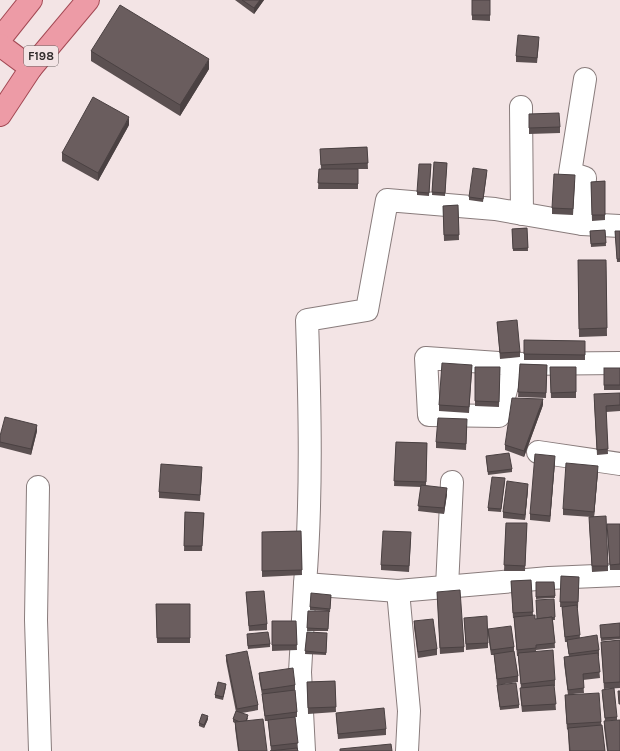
<svg xmlns="http://www.w3.org/2000/svg" width="620" height="751" font-family="Karla,sans-serif">
<rect width="100%" height="100%" fill="#f3e4e5"/>
<g fill="none" stroke-linecap="round" stroke-linejoin="round">
<g stroke="#897c7c" stroke-width="24">
<g id="minor">
<path d="M521 107 522 214"/>
<path d="M582 224 620 226"/>
<path d="M513 364 499 416 429 415 426 358 513 364 620 363"/>
<path d="M538 452 620 464"/>
<path d="M38 487 36 620 40 751"/>
<path d="M305 584C312 496 310 408 307 320L367 310 387 200 495 209 582 224 585 178 570 173 585 79"/>
<path d="M447 587 452 482"/>
<path d="M398 591 409 711 407 751"/>
<path d="M304 751 300 672 305 584 398 591 549 578 620 575"/>
</g>
</g>
<g stroke="#a34954" stroke-width="24">
<g id="major">
<path d="M0 39 31 0"/>
<path d="M0 45 31 68"/>
<path d="M0 115 31 68 88 0"/>
</g>
</g>
<use href="#minor" stroke="#fff" stroke-width="22"/>
<use href="#major" stroke="#ed9ba6" stroke-width="22"/>
</g>
<g fill="#5b5051">
<path d="M235 0H264L254 14Z"/>
<path d="M472 0H490V21L472 20Z"/>
<path d="M539 42 537 63 516 62V56Z"/>
<path d="M91 51 209 69 180 116 91 61Z"/>
<path d="M529 114 560 127V133L529 134Z"/>
<path d="M129 125 98 181 62 161V153Z"/>
<path d="M367 147 368 169H358V189H318L319 169H321L320 149Z"/>
<path d="M434 162 447 163 445 196 432 195Z"/>
<path d="M431 164 429 196 417 195V192Z"/>
<path d="M487 173 483 202 469 200V197Z"/>
<path d="M575 180 573 215 552 214V208Z"/>
<path d="M605 181V220L592 221 591 182Z"/>
<path d="M458 205 459 240 444 241 443 206Z"/>
<path d="M527 228 528 251H513L512 229Z"/>
<path d="M605 230 606 246 591 247 590 231Z"/>
<path d="M615 231H620V262H617Z"/>
<path d="M578 260H606L607 336 579 337Z"/>
<path d="M497 322 520 352V357L500 359Z"/>
<path d="M524 340 585 341V360H524Z"/>
<path d="M520 364 547 365 546 398 518 397Z"/>
<path d="M475 367H500L499 407 475 406Z"/>
<path d="M550 367H576V398H551Z"/>
<rect x="604" y="368" width="16" height="22"/>
<path d="M472 370 469 413 439 411V405Z"/>
<path d="M620 393V411L606 412 608 454 597 455 594 400Z"/>
<path d="M543 405 524 457 505 450V445Z"/>
<path d="M467 425 466 450 436 448V442Z"/>
<path d="M37 431 31 455 0 447V436Z"/>
<path d="M396 442 427 443 426 486 447 494 444 514 418 511 421 487 394 486Z"/>
<path d="M486 456 512 469V472L488 475Z"/>
<path d="M555 461 550 522 530 520V514Z"/>
<path d="M598 471 594 517 608 566V571L592 572 589 522 592 517 563 515V509Z"/>
<path d="M202 473 200 501 159 498V492Z"/>
<path d="M505 481 501 512 488 511V508Z"/>
<path d="M528 489 525 520 503 518V512Z"/>
<path d="M185 512 204 513 202 551H184Z"/>
<path d="M506 523H527L525 571H504Z"/>
<path d="M620 529V570H610L607 530Z"/>
<path d="M301 531 302 575 262 577V532Z"/>
<path d="M411 538 409 572 381 570V565Z"/>
<path d="M561 576 579 577 578 608H577L580 638 599 650V656H598L600 678 583 680 584 693 573 694 601 722 605 751H569L568 729 567 730 565 700V695H568L564 663V657H569L567 642H565L562 607H560Z"/>
<path d="M531 580 533 615 535 619H537L554 599 555 620H553L555 648 536 650V652L555 680V686H554L556 710 522 712 520 693 521 688 518 656H517L514 618H513L511 581Z"/>
<path d="M536 582H554L555 598 536 599Z"/>
<path d="M246 592 267 624V630L249 631Z"/>
<path d="M437 592 464 647V652L440 654Z"/>
<path d="M331 595 330 612H329L328 631H307L308 611H327L310 610V607Z"/>
<path d="M156 604H190V643H157Z"/>
<path d="M464 618 488 643V648L466 650Z"/>
<path d="M272 621H296L297 650 272 651Z"/>
<path d="M414 621 437 649V655L418 658 414 627Z"/>
<path d="M620 623V639L601 641 600 628Z"/>
<path d="M488 629 514 647V652L518 676V682L497 685 494 655H491L488 635Z"/>
<path d="M307 632 327 636 326 655 305 654Z"/>
<path d="M247 637 270 644V647L248 649Z"/>
<path d="M620 640V688L604 689 601 642Z"/>
<path d="M226 655 258 705V710L242 713 248 718 247 721 267 751H238L235 728V723L233 722V719L236 712 226 661Z"/>
<path d="M259 673 295 685V690L297 712V717H295L298 749 271 751 268 721H265L262 695 259 678Z"/>
<path d="M335 681 336 712 308 714 307 682Z"/>
<path d="M497 685 519 705V708L500 710Z"/>
<path d="M226 687 223 700 215 698V695Z"/>
<path d="M602 693 617 717V720L605 721Z"/>
<path d="M336 713 386 729V735L338 739Z"/>
<path d="M208 719 204 728 199 726V723Z"/>
<path d="M604 721 620 751H607L604 727Z"/>
</g>
<g fill="#4a4142">
<path d="M260 0H264L254 14V8Z"/>
<path d="M209 59V69L180 116V105Z"/>
<path d="M129 117V125L98 181V173Z"/>
<path d="M543 399V405L524 457V451Z"/>
<path d="M37 425V431L31 455V449Z"/>
<path d="M555 456V461L550 522V516Z"/>
<path d="M598 466V471L594 517V512Z"/>
<path d="M528 484V489L525 520V515Z"/>
<path d="M447 488V494L444 514V508Z"/>
<path d="M208 716V719L204 728V725Z"/>
</g>
<g fill="#6a5d5e" stroke="#4a4142">
<path d="M242 0H260L254 8Z"/>
<rect x="472" y="0" width="18" height="15"/>
<path d="M120 5 209 59 180 105 91 51Z"/>
<path d="M518 35 539 37 537 58 516 56Z"/>
<path d="M93 97 129 117 98 173 62 153Z"/>
<path d="M559 113 560 127 529 128V114Z"/>
<path d="M367 147 368 163 321 165 320 149Z"/>
<path d="M434 162 447 163 445 193 432 192Z"/>
<path d="M419 164H431L429 193 417 192Z"/>
<path d="M473 168 487 170 483 199 469 197Z"/>
<path d="M319 169H358V184L318 183Z"/>
<path d="M554 174 575 175 573 209 552 208Z"/>
<path d="M605 181V215H592L591 182Z"/>
<path d="M458 205 459 235H444L443 206Z"/>
<path d="M527 228 528 248 513 249 512 229Z"/>
<path d="M605 230 606 243 591 244 590 231Z"/>
<path d="M615 231H620V259H617Z"/>
<path d="M578 260H606L607 328 579 329Z"/>
<path d="M517 320 520 352 500 353 497 322Z"/>
<path d="M524 340 585 341V355L524 354Z"/>
<path d="M442 363 472 365 469 407 439 405Z"/>
<path d="M520 364 547 365 546 393 518 392Z"/>
<path d="M475 367H500L499 402 475 401Z"/>
<path d="M550 367H576V392L551 393Z"/>
<rect x="604" y="368" width="16" height="17"/>
<path d="M620 393V405L606 406 608 449 597 450 594 394Z"/>
<path d="M512 398 543 399 524 451 505 445Z"/>
<path d="M5 417 37 425 31 449 0 442V436Z"/>
<path d="M438 418 467 419 466 444 436 442Z"/>
<path d="M396 442 427 443 426 482 394 481Z"/>
<path d="M509 453 512 469 488 472 486 456Z"/>
<path d="M535 454 555 456 550 516 530 514Z"/>
<path d="M566 463 598 466 594 512 563 509Z"/>
<path d="M161 464 202 467 200 495 159 492Z"/>
<path d="M492 477 505 478 501 509 488 508Z"/>
<path d="M507 481 528 484 525 515 503 512Z"/>
<path d="M421 485 447 488 444 508 418 506Z"/>
<path d="M185 512 204 513 202 546H184Z"/>
<path d="M606 516 608 566H592L589 517Z"/>
<path d="M506 523H527L525 566 504 565Z"/>
<path d="M607 524H620V564L610 565Z"/>
<path d="M301 531 302 570 262 571V532Z"/>
<path d="M383 531 411 532 409 566 381 565Z"/>
<path d="M561 576 579 577 578 602H560Z"/>
<path d="M531 580 533 612 513 613 511 581Z"/>
<path d="M536 582H554L555 596 536 597Z"/>
<path d="M460 590 464 647 440 648 437 592Z"/>
<path d="M264 591 267 624 249 626 246 592Z"/>
<path d="M311 593 331 595 330 609 310 607Z"/>
<path d="M554 599 555 617 553 618 552 617 537 619 536 600Z"/>
<path d="M156 604H190V638H157Z"/>
<path d="M577 605 580 635 565 637 562 607Z"/>
<path d="M308 611H329L328 629 307 628Z"/>
<path d="M535 615V619L552 617 555 643 536 645V648L517 650 514 617Z"/>
<path d="M487 616 488 643 466 644 464 618Z"/>
<path d="M433 619 437 649 418 652 414 621Z"/>
<path d="M272 621H296L297 645H272Z"/>
<path d="M620 623V637L601 638 600 625Z"/>
<path d="M511 626 514 647 491 650 488 629Z"/>
<path d="M268 632 270 644 248 646 247 634Z"/>
<path d="M307 632 327 633 326 653 305 651Z"/>
<path d="M597 635 599 650 569 654 567 640Z"/>
<path d="M620 640V682L604 683 601 642Z"/>
<path d="M553 650 555 680 521 684 518 653Z"/>
<path d="M247 651 258 705 237 709 226 655Z"/>
<path d="M514 651 518 676 497 679 494 654Z"/>
<path d="M598 653 600 672 583 674 584 688 568 690 564 657Z"/>
<path d="M293 668 295 685 262 690 259 673Z"/>
<path d="M335 681 336 707 308 708 307 682Z"/>
<path d="M218 682 226 684 223 697 215 695Z"/>
<path d="M516 683 519 705 500 707 497 685Z"/>
<path d="M554 685 556 704 522 706 520 688Z"/>
<path d="M614 688 617 717 605 718 602 690Z"/>
<path d="M295 690 297 712 265 716 262 694Z"/>
<path d="M618 691H620V704H619Z"/>
<path d="M599 693 601 722 567 724 565 695Z"/>
<path d="M384 708 386 729 338 734 336 713Z"/>
<path d="M236 711 248 715 246 721 240 722 233 719Z"/>
<path d="M202 714 208 716 204 725 199 723Z"/>
<path d="M295 717 298 743 271 746 268 720Z"/>
<path d="M263 719 267 751H239L235 722Z"/>
<path d="M620 720V751H608L604 721Z"/>
<path d="M602 725 605 751H570L568 728Z"/>
<path d="M391 744 392 751H340V749Z"/>
<path d="M297 748 298 751H270Z"/>
</g>
<g text-anchor="middle" stroke-width="4" stroke-linejoin="round" paint-order="stroke">
<rect fill="#f3e4e5" stroke="#6a6263" stroke-width="1" x="24" y="46" width="34" height="20" rx="3"/>
<g font-size="12" font-weight="bold" fill="#302b2b">
<text x="41" y="60">F198</text>
</g>
</g>
</svg>
